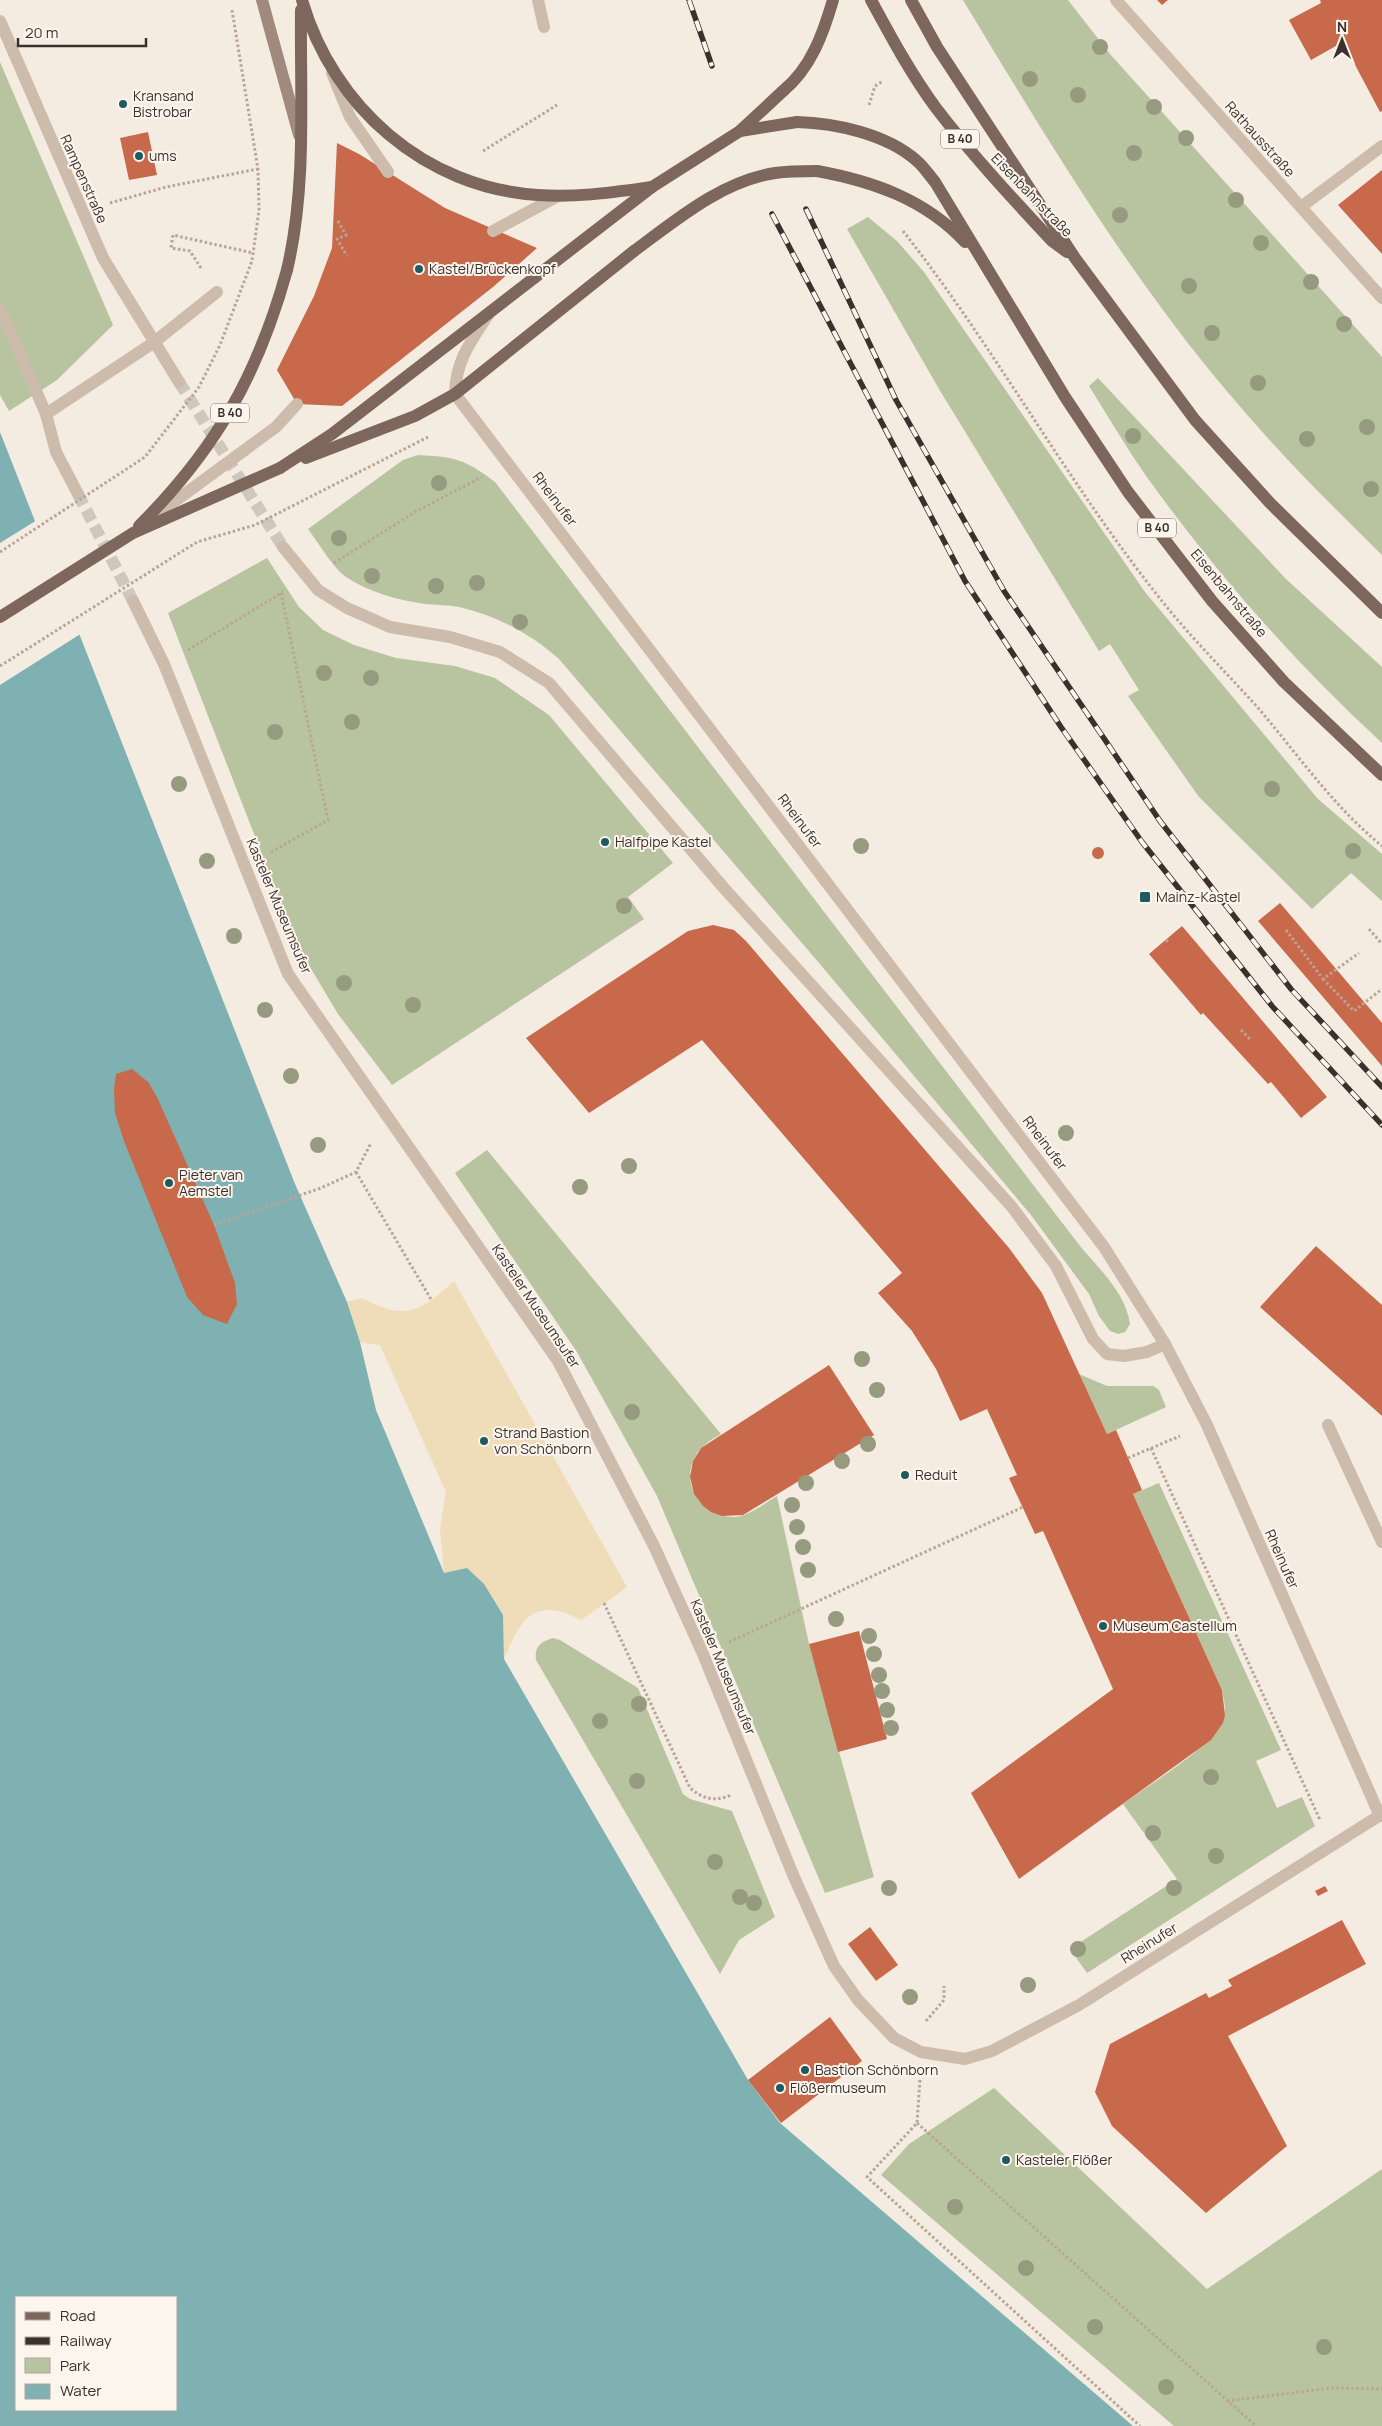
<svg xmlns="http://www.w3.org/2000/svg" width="1382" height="2426" font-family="Manrope,sans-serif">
<rect width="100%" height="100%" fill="#f4ebe1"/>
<g fill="#b8c4a0">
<path d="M963 0H1068L1110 54 1382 357V555C1330 504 1278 452 1231 396 1128 275 1045 136 963 0Z"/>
<path d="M0 62 113 325 57 380 9 411 0 395Z"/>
<path d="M868 217 897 241 924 272 1145 592 1318 799 1382 854V901L1351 873 1312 909 1199 797 1128 696 1139 690 1110 644 1099 651 939 389 847 229Z"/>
<path d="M1098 378 1286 579 1382 667V743C1294 662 1216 573 1146 476 1126 447 1108 416 1089 386Z"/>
<path d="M418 455C455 457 465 459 495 482L1080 1246C1099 1269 1126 1293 1130 1324L1125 1332 1118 1334 1110 1331 1099 1316 1089 1294 1031 1215 819 963 559 659C530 633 497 616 459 607 448 605 436 605 425 604 398 600 368 592 346 577 333 568 318 542 308 529L403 460Z"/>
<path d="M267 558 299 607 323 630 354 645 396 658 455 666 495 678 549 715 673 863 628 897 644 919 392 1085 338 1014 298 947 168 613Z"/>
<path d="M487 1150 721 1434C711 1440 700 1446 695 1457 679 1486 704 1519 736 1517 750 1515 765 1503 777 1496L809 1644 874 1877 825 1893 657 1496 577 1352 455 1173Z"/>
<path d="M1079 1374 1107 1386H1153L1159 1390 1166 1407 1107 1434Z"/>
<path d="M1159 1483 1281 1750 1256 1761 1277 1808 1302 1797 1315 1826 1087 1973 1070 1949 1177 1879 1123 1804C1147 1786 1214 1746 1223 1720 1227 1711 1224 1700 1222 1690L1133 1494Z"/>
<path d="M553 1638 560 1640 638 1688 683 1794 690 1799 732 1811 775 1917 739 1940 720 1974 536 1660C534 1646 541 1642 553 1638Z"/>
<path d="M994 2088 1207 2289 1382 2169V2426H1174L881 2175 909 2144Z"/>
</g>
<path fill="#efdcb8" d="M454 1281 627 1587 581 1620C534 1596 521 1618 504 1659L503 1615 444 1573 440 1530 446 1492 380 1345 360 1342 347 1302 362 1298C405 1321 420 1312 454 1281Z"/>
<path fill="#7fb0b2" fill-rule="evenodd" d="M0 432 295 1184 347 1302 360 1342 376 1410 444 1573 467 1568 484 1584 503 1615 504 1659 748 2080 780 2123 1133 2426H0ZM16 2297H176V2410H16Z"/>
<path fill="#f4ebe1" d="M37 520 82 633 0 685V543Z"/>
<g fill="#c8694b">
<path d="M1157 0H1168L1162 5Z"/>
<path d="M1320 0H1382V111L1380 112 1343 42 1311 60 1289 20 1321 3Z"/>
<path d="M148 132 157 175 129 180 120 138Z"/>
<path d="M337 143 359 154 445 208 537 248 493 287 342 406 297 404 277 370 314 296 332 248Z"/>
<path d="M1382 170V254L1338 205Z"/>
<circle cx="1098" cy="853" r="6"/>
<path d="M1280 903 1382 1023V1066L1258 921Z"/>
<path d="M713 925 734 930 746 941 1009 1248 1042 1293 1107 1434 1116 1430 1142 1490 1133 1494 1222 1690 1225 1715 1223 1723 1211 1740 1019 1879 971 1793 1113 1689 1043 1531 1035 1534 1009 1478 1017 1475 987 1409 960 1421 936 1369 912 1331 878 1293 902 1273 702 1040 589 1113 526 1038 688 931Z"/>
<path d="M1182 926 1327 1097 1301 1118 1271 1082 1268 1084 1203 1013 1201 1015 1149 954Z"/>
<path d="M132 1069 148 1082 157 1097 214 1225 235 1283 237 1304 227 1324 203 1315 187 1297 124 1141 115 1113 114 1089 116 1074Z"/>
<path d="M1316 1246 1382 1305V1416L1260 1307Z"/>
<path d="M829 1365 874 1435 743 1515 722 1516 711 1512 703 1506 694 1494 690 1477 693 1461 701 1448Z"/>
<path d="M859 1631 887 1739 838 1752 809 1644Z"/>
<path d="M1325 1886 1328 1891 1318 1896 1315 1891Z"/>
<path d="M1342 1920 1366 1964 1228 2036 1287 2146 1206 2213 1112 2126 1095 2092 1110 2044 1206 1993 1209 1998 1232 1986 1228 1980Z"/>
<path d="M870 1927 898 1965 876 1981 848 1944Z"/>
<path d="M830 2017 862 2061 781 2123 748 2080Z"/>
</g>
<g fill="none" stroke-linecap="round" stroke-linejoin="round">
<g stroke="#cfc6bd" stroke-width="12" stroke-dasharray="12 6" stroke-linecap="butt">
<path d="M179 382 283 547"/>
<path d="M78 494 133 601"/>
</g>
<g stroke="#b9a596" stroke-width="3" stroke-dasharray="2.5 2.5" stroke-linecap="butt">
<path d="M232 10 258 169 259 210 252 261"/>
<path d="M869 105 875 86 883 81"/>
<path d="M483 151 557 105"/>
<path d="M110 203 166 187 258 169"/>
<path d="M338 221 346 235 337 239 347 256"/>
<path d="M903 231C996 349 1068 484 1162 601 1192 639 1227 673 1259 709 1299 756 1333 806 1382 846"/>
<path d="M201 268 190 251 171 248 173 235 253 253"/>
<path d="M334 563 415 512 482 477"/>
<path d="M188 650 283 592"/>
<path d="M271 852 328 820 281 593"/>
<path d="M1369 929 1382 944"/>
<path d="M1286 930 1323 979 1359 953"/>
<path d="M1166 940 1169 943"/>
<path d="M1323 979 1354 1011 1382 989"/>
<path d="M1241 1030 1251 1040"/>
<path d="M356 1172 432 1301"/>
<path d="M214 1225 321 1188 356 1172 371 1143"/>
<path d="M1151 1448 1320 1820"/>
<path d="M1128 1458 1180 1436"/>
<path d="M604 1603 690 1788C703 1799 715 1802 731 1795"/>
<path d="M729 1642 1023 1507"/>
<path d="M926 2021 944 2000V1986"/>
<path d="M920 2080 917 2123 867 2177 1140 2426"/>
<path d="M917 2123 1256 2426"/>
<path d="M1227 2401 1331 2388 1382 2389"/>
</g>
<g stroke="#cdbbac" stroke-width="12">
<path d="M538 0 544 27"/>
<path d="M332 73 350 117 388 172"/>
<path d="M493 231 558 196"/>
<path d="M153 343 217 292"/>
<path d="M1328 1425 1382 1542"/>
</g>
<g stroke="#cdbbac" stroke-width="12">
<path d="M1116 0 1382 298"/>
<path d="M0 21 103 258 179 382"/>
<path d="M1301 207 1382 146"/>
<path d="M0 308 46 414 56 452 78 494"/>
<path d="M488 315C470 343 456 360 455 394L1104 1247 1165 1344 1207 1425 1380 1816"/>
<path d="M46 414 153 343"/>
<path d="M283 547 318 590 347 608 390 627 450 637 500 652 549 683 723 887 1012 1207 1056 1266 1093 1339 1107 1354 1124 1356 1147 1352 1165 1344"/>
<path d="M133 601 164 664 288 974 558 1361 654 1546 703 1654 794 1877 834 1966 858 2000 894 2038 921 2052 965 2059 992 2051 1079 2005 1382 1814"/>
</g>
<path stroke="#a18a7d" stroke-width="12" d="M262 0 299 135"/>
<g stroke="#7d675c" stroke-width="12">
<path d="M302 0C333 107 425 188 538 195 576 198 615 192 652 187"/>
<path d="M871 0C891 37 911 74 936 108 972 155 1012 198 1052 241L1067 252"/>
<path d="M911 0 937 47 1075 258 1195 420 1270 503 1382 613"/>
<path d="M783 91C811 68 823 34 833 0"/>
<path d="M797 122C835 123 887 134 917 161 924 167 929 175 935 182L1065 397 1128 492 1212 601 1284 682 1382 775"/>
<path d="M817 171C872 181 925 199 965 242"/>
<path d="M287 270C307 186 300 96 301 10"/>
<path d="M306 458 415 416 455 394 634 251"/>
<path d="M280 468 332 434 652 187"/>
</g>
<g stroke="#3b302b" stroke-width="5.5">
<g id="rail">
<path d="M689 0 712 66"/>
<path d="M806 209 896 400 1004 591 1160 821 1291 989 1382 1087"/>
<path d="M772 214 965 581 1061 727 1142 842 1272 1006 1382 1125"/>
</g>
</g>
<use href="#rail" stroke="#fbf5ee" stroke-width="4" stroke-dasharray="11" stroke-linecap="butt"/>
<g stroke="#b9a596" stroke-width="3" stroke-dasharray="2.5 2.5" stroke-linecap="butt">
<path d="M0 552 145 457 199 387 220 345 252 261"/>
<path d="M0 666 197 542 255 525 428 437"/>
</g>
<path stroke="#cdbbac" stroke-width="12" d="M148 521 276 427 297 404"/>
<g stroke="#7d675c" stroke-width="12">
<path d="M740 131 797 122"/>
<path d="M652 187 740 131 783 91"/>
<path d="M634 251C676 220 722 181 775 173 789 171 803 171 817 171"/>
<path d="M139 526C216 449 258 375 287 270"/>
<path d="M0 617 133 533 280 468"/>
</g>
</g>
<g fill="#969b7f">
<circle cx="1100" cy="47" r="8"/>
<circle cx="1030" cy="79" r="8"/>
<circle cx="1078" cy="95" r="8"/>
<circle cx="1154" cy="107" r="8"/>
<circle cx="1186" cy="138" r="8"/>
<circle cx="1134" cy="153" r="8"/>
<circle cx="1236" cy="200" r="8"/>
<circle cx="1120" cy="215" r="8"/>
<circle cx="1261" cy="243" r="8"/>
<circle cx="1311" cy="282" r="8"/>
<circle cx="1189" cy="286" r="8"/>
<circle cx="1344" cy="324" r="8"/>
<circle cx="1212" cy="333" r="8"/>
<circle cx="1258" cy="383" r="8"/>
<circle cx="1367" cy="427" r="8"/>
<circle cx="1133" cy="436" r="8"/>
<circle cx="1307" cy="439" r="8"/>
<circle cx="439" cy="483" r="8"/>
<circle cx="1371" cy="489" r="8"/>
<circle cx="339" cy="538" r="8"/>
<circle cx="372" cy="576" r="8"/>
<circle cx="477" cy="583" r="8"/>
<circle cx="436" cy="586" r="8"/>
<circle cx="520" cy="622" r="8"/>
<circle cx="324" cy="673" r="8"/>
<circle cx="371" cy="678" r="8"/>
<circle cx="352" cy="722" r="8"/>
<circle cx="275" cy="732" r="8"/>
<circle cx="179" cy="784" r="8"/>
<circle cx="1272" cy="789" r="8"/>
<circle cx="861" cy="846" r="8"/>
<circle cx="1353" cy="851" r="8"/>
<circle cx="207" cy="861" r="8"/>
<circle cx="624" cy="906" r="8"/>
<circle cx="234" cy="936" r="8"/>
<circle cx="344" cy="983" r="8"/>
<circle cx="413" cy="1005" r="8"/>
<circle cx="265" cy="1010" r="8"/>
<circle cx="291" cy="1076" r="8"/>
<circle cx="1066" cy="1133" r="8"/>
<circle cx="318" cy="1145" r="8"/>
<circle cx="629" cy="1166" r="8"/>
<circle cx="580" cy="1187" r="8"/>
<circle cx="862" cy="1359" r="8"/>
<circle cx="877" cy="1390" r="8"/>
<circle cx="632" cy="1412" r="8"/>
<circle cx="868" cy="1444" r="8"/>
<circle cx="842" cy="1461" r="8"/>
<circle cx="806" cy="1483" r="8"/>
<circle cx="792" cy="1505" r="8"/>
<circle cx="797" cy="1527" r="8"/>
<circle cx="803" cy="1547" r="8"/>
<circle cx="808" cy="1570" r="8"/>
<circle cx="836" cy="1619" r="8"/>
<circle cx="869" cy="1636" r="8"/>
<circle cx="874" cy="1654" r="8"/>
<circle cx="879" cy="1675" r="8"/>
<circle cx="882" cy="1691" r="8"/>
<circle cx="639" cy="1704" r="8"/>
<circle cx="887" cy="1710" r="8"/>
<circle cx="600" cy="1721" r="8"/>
<circle cx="891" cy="1728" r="8"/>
<circle cx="1211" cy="1777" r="8"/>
<circle cx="637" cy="1781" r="8"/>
<circle cx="1153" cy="1833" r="8"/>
<circle cx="1216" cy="1856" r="8"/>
<circle cx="715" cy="1862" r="8"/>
<circle cx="889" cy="1888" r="8"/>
<circle cx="1174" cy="1888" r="8"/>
<circle cx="740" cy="1897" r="8"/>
<circle cx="754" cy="1903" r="8"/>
<circle cx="1078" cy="1949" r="8"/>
<circle cx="1028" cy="1985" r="8"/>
<circle cx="910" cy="1997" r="8"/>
<circle cx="955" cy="2207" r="8"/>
<circle cx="1026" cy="2268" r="8"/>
<circle cx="1095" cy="2327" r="8"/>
<circle cx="1324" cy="2347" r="8"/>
<circle cx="1166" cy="2387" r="8"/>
</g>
<g fill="#1f5a5e" stroke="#fbf5ee" stroke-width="2">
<circle cx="123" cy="104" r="5"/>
<circle cx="139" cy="156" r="5"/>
<circle cx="419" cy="269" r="5"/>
<circle cx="605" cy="842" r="5"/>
<rect x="1139" y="891" width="12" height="12" rx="2.5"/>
<circle cx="169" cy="1183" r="5"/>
<circle cx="484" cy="1441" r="5"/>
<circle cx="905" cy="1475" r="5"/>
<circle cx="1103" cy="1626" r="5"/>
<circle cx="805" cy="2070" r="5"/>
<circle cx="780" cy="2088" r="5"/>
<circle cx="1006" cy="2160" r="5"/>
</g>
<g text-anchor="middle" stroke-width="4" stroke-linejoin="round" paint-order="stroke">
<g fill="#fbf5ee" stroke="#756b66" stroke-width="1">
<rect x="941" y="129.5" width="38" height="19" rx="4"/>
<rect x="211" y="403.5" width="38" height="19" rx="4"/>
<rect x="1138" y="518.5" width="38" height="19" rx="4"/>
</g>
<g font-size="12" font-weight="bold" fill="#3b302b">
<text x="960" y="143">B 40</text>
<text x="230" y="417">B 40</text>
<text x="1157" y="532">B 40</text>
</g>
<g font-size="14" fill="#3b302b" stroke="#fbf5ee" text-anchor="start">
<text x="133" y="101">Kransand<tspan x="133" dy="16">Bistrobar</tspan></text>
<text x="149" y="161">ums</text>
<text x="429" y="274">Kastel/Brückenkopf</text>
<text x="615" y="847">Halfpipe Kastel</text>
<text x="1156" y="902">Mainz-Kastel</text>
<text x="179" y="1180">Pieter van<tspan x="179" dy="16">Aemstel</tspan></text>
<text x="494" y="1438">Strand Bastion<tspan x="494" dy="16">von Schönborn</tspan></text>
<text x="915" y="1480">Reduit</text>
<text x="1113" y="1631">Museum Castellum</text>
<text x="815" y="2075">Bastion Schönborn</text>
<text x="790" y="2093">Flößermuseum</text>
<text x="1016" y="2165">Kasteler Flößer</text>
</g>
<g font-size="14" fill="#3b302b" stroke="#fbf5ee">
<text transform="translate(1260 139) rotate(48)" y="5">Rathausstraße</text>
<text transform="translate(84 179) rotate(66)" y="5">Rampenstraße</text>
<text transform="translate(1032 195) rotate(46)" y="5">Eisenbahnstraße</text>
<text transform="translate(555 499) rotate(53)" y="5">Rheinufer</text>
<text transform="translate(1229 593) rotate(50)" y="5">Eisenbahnstraße</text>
<text transform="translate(800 821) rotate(53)" y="5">Rheinufer</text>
<text transform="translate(279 906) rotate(67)" y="5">Kasteler Museumsufer</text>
<text transform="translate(1045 1143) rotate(53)" y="5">Rheinufer</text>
<text transform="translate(536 1306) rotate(56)" y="5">Kasteler Museumsufer</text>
<text transform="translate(1282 1559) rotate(66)" y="5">Rheinufer</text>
<text transform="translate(723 1667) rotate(67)" y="5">Kasteler Museumsufer</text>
<text transform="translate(1149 1943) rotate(-32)" y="5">Rheinufer</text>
</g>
</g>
<rect x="15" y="2296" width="162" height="115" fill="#fbf5ee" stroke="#aea6a0"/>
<rect x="25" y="2312" width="25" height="8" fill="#7d675c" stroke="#aea6a0"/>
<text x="60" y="2321" font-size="15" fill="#3b302b">Road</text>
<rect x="25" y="2337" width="25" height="8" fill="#3b302b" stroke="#aea6a0"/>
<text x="60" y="2346" font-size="15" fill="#3b302b">Railway</text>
<rect x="25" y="2358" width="25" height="15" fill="#b8c4a0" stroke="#aea6a0"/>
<text x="60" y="2371" font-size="15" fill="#3b302b">Park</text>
<rect x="25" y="2384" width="25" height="15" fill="#7fb0b2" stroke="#aea6a0"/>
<text x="60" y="2396" font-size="15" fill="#3b302b">Water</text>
<g transform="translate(1342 40)" stroke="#fbf5ee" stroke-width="4" paint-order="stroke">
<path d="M0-4L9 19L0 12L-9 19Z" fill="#3b302b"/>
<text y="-8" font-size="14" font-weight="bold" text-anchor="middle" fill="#3b302b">N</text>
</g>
<path d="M18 38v8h128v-8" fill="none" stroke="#3b302b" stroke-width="2.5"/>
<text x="25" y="38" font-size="15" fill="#3b302b" stroke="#fbf5ee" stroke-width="4" paint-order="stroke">20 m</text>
</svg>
